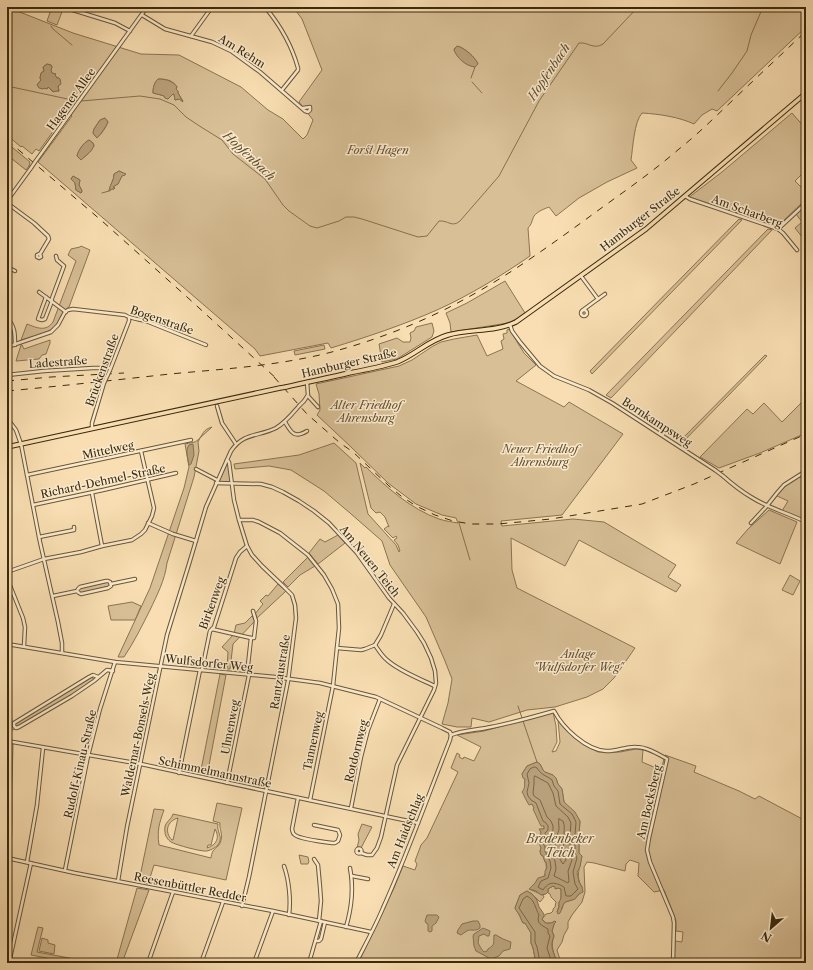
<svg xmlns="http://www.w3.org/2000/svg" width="813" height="970" font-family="'Libre Caslon Text',serif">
<rect width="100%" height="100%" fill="#f8deb2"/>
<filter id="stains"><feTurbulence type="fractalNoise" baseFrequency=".005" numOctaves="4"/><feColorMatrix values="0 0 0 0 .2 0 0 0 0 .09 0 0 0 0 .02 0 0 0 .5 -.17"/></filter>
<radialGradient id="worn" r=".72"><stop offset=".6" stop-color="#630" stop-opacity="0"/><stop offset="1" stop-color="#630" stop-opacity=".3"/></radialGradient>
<g fill="#d8bf96" stroke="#8a7452" fill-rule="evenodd">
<path d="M7 7 73 33 141 54 179 55 241 87 268 110 283 119 303 139 307 135 313 120 299 102 322 70 302 19 293 7H806V27L717 111 712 109 702 115 694 124C679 117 659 114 642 113 634 122 633 147 631 160L637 168 607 182 579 198 556 216 549 207C544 209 538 211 534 216 532 220 532 224 528 228L530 256C501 276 470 295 437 310 403 325 367 337 331 348L328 343 260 356 255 349 38 162 72 116 67 112 39 151 36 149 32 154 22 146 21 147 7 135ZM457 46C465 48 475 57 478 64L475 67C466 66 457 58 454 49ZM47 64 51 65 52 67 51 70V73L56 74 55 75 57 78H59L60 80V84L58 86 59 91H55L53 92 48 87 47 89 44 88 43 89 39 87 37 85 41 80 40 78 41 73 44 71 43 67ZM158 79C166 79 173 80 177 87L176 89 178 91V93L183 101 179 99 175 100 174 94H173L168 99 165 98 164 96 161 95 153 93C153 88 154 83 158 79ZM105 118 108 122C105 129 102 133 97 138L93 133 94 129 100 120ZM89 140 93 143 94 145C91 151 87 156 81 159L77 156C78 151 83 143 89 140ZM119 171 125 174V175H122L118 184 116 185 113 187 115 188 114 189H112L109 191C110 184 114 181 114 174ZM73 176 80 180 79 185 82 191 81 193 76 190 75 183 71 179Z"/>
<path d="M52 7H58L63 9 57 25 47 21Z"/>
<path d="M792 113 806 129V170L795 181 806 192V199L776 228 729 210 688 198 722 172Z"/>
<path d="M7 143 30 162 29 166 26 170 7 155Z"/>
<path d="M805 206 806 207V242L795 228 802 222 796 214Z"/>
<path d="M739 219 742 220 592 374 590 371Z"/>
<path d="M768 229 772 230 611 398 606 395Z"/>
<path d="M81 246 90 250 69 307C61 311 61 319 56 325 49 334 31 337 21 340L27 324C37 328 46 332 53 322L76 261 68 255 71 249 80 247Z"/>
<path d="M505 281 525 313 516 319 508 323 451 332 450 323 446 313 467 303Z"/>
<path d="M432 323 434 331 432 337 397 359 382 362 379 344 397 338 403 342H410L411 338 410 333 414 331 416 327Z"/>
<path d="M509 329 524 353 536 365 516 381 564 407 569 402 623 434 562 515 501 521 502 526 573 519 604 522 676 565 668 577 681 585 676 592 579 540 565 566 511 538 512 570 517 588 635 648 614 678 603 689 587 697 555 707 527 710 489 722 472 718 471 727H457L442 724 448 703 452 679 445 661 426 617 390 565 382 541 350 513 324 491 291 470 269 466 235 469 234 464 299 455 334 443 356 463 368 514 396 545 399 552 400 551 398 545 394 540 397 538 396 536 393 538 384 529 388 526 389 527 385 517 380 512 376 513 371 508 360 463 365 468 366 467C387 488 411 509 439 519 445 521 452 522 458 523L456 518 442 515 416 504 388 483 351 447 317 415 320 410 319 394 316 384 399 366 412 360 433 346 441 342 454 339 477 335 487 356 503 349 501 341 504 339 503 334 507 333V330Z"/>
<path d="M50 340V343L46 354 42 355 39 359 16 361 21 345H22L24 349Z"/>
<path d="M324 345 325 349 295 355 294 351Z"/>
<path d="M765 355 767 356 681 444 679 442Z"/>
<path d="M806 398V433L760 453 719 468 700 457 747 409 753 414 764 403 782 422Z"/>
<path d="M212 427 200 438 198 442 199 451 194 477 167 563C165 580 157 595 150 610 142 626 134 642 124 657H118L150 588 184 488 189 467 185 444C189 443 195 443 198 440 204 434 202 430 212 427Z"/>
<path d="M227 460 228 462 231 483 218 482Z"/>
<path d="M806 473V520L782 511 788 501 775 495 788 484Z"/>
<path d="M769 510 797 522 780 564 736 543 748 529Z"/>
<path d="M338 535 345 543 318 564 309 553 320 539 325 542Z"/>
<path d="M308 557 315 566 300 575 288 587 283 582Z"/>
<path d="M790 575 800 581 793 595 782 590Z"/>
<path d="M108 582 110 585 109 586 81 593 78 591 81 588Z"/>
<path d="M278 584 286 591 257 618 255 614 263 604 260 601 266 595 268 596Z"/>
<path d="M132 602 141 606 135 620H111L108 606Z"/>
<path d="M252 616 255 621 233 644 230 669H227L228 652 222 647 234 634 236 625 245 623Z"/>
<path d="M7 650 12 724 17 722 92 677 94 680 59 703 13 730H11L7 727Z"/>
<path d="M220 674 226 675 207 776 200 775Z"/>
<path d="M553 712 556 726 557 742 552 752 556 751 560 742 558 720 583 744 598 752H620L636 749 643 750 642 762 661 770 665 755 696 766 694 772 739 791 755 799 759 796 806 821V963H674L675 941 682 942 683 932 676 931V921L674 915 664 890 654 892 638 876 639 863 630 860 626 864 625 871 594 863 587 862 584 867 585 892 582 902 572 915 568 922V928L564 935 562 942 557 950 561 963H557C554 952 550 947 554 936L552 931 555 921 552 923H546L542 919 546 914 551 913 553 911V909L555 907 556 902 551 897 550 894 548 893V889L553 886 556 888V889L558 888 561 889V900L559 902V906L557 912 562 909C564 899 567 903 574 899 579 896 580 892 582 887 575 877 580 867 582 856L579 854V835L580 821 564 802 562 789 558 784 556 778 553 775 545 772 543 770 540 764 537 762 527 766 522 774 525 779V796L532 804 544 826V829H540C542 835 543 845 540 851L541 855 543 856 545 862H546C548 879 540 879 529 889 531 890 541 894 543 895L544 897 540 902 532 894 527 891 520 895 515 908C519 914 520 917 523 923H525L531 933V943L533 948 535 958 533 961 534 963H358L394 888 403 866 415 870 417 864 415 861 421 845 427 838 458 772 451 768 457 753 460 755 459 757 463 759 464 757 474 761 481 747 457 735 484 731Z"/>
<path d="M7 743 13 744 12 788V824L11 856 7 855Z"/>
<path d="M217 803 242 808 226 880 154 865 148 884 139 881 154 809 164 810C159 824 157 830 159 845L211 858C211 857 212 852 213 851 216 847 220 846 221 840 223 834 219 829 220 823L213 821Z"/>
<path d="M173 814 218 824C216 832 224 836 218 845 215 848 211 850 207 851 202 852 176 845 171 842 168 840 165 836 165 832 163 822 171 821 173 814ZM178 818 173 840H172C164 832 167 821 178 818ZM215 829C220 837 217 845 207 848L208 845H211Z"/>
<path d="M362 824 372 827 361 848H357L359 840 358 834Z"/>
<path d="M299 855 308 857 309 862 308 863V864H301Z"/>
<path d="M137 888 149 890 122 963H116Z"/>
<path d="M38 927 43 928 37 952 96 963H72L31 955Z"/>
<path d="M7 936 8 940 12 944 8 963H7Z"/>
<path d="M42 938 48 940V943L55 945 54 954 39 951Z"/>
</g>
<g fill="#b8a07a" stroke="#86704f">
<path d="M457 46C465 48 475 57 478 64L475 67C466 66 457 58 454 50Z"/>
<path d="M47 64 51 65 52 67 51 70 52 73 56 74 55 75 57 78H59L60 79 61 84 58 86 59 91H55L54 92 48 87 47 89 44 88 43 89 39 88 37 85 41 80 40 78 41 73 44 71 43 67Z"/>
<path d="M158 79C166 79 173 81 177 87L176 89 178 91V93L183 102 179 99 175 100 174 94H173L168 99 165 98 164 96 161 95 153 93C153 88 154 83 158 79Z"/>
<path d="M105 118 108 122C105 128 102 133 97 138L93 133 94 129 100 120Z"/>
<path d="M89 140 93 143 94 146 91 151 81 160 77 156C78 151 83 143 89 140Z"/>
<path d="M119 171 126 174 125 175 122 176 118 184 116 185 113 187 115 188 114 189H112L109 191C110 184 114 181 114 174Z"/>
<path d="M73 176 80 180 79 185 82 191 81 193 76 190 75 183 71 179Z"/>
<path d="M193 444 194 455 191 464 189 465C188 458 185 450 189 445Z"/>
<path d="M537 762 540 764 543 770 545 772 553 775 556 778 558 784 562 789 564 802 575 812 580 821 579 835V853L582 856 580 867 577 872 579 882 582 887 583 892 579 894 575 899C560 904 566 900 560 913L558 914 557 912 559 907V902C562 898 561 894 561 889L558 888 555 889V887L553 886 548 889V892L546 894 541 895 536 891 529 889 535 883 538 878 545 876V871L547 868 546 862H545L543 856 541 855 540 851 541 848 539 843 541 837 540 836 541 832 539 829H544V826H541L533 809 534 808 532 804 529 805 524 796V795L522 792C526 787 524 785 525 779L523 778 522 774 527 766Z"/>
<path d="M527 891 532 894 537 900 539 907 544 914V916L542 919C545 925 550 924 555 921L556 922 554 924 552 931 554 936C549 947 554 952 557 963H534L533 962 535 958 533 948 531 943V933L525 923H523C521 920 521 917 519 914 518 912 516 911 515 908L520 895Z"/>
<path d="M427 915H437L439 917 436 923 432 926V931L430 932 428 931V924L426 923 425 921Z"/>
<path d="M473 921H478L480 925V928C476 931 473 930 469 930 466 931 464 933 461 935L457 933 458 930 462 924Z"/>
<path d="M483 928 490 931 489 936H487L484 934 479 936 478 943C480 946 481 949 484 952L487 951 488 949C496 944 493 943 494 935H496L503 939 511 942 510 949 503 951 499 956 491 959 476 951 474 946 473 936 474 934Z"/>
</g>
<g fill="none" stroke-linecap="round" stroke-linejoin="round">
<g stroke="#7a6444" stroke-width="1">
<path d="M535 767 537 768C542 776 546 775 552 780L554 786 558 791 560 804 572 814 576 822 575 835V853L577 858 573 872 575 884 578 889 571 896H566L564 887C555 882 549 881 543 890L538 887 541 881 548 878 551 868 550 861 545 851V847L543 843 545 838V833L548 830V826L546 823 543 821 536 803 531 800 528 796 527 792 529 783 527 774 530 769Z"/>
<path d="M535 776 548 783 553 793 556 806 568 817 571 823 570 835V853L572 860 568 871 569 881 568 883 554 876 556 869 555 861 550 850 549 843 550 835 553 830V826L551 821 547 817 540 800 534 796 533 793 534 784V778Z"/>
<path d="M559 819 563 821C565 826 564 829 564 834 563 842 563 852 566 860L563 864C559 860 554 844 556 837 557 834 559 832 559 828 559 825 558 823 559 819Z"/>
<path d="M537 963 539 957 537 947 535 942V932L519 908 523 899 527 896C535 900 535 908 539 915 536 923 541 925 548 929V933L550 936 547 948 552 963"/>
</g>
<g stroke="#86704f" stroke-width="1">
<path d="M51 26 53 29 72 45"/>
<path d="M471 78 475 67"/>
<path d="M472 82 482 93"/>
<path d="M7 86 77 101"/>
<path d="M718 91 732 73 747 51 751 35 763 7"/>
<path d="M81 101 140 96 160 99 174 105 186 117 201 127 222 140 233 154 265 179 283 205 289 211 310 226 317 228 339 221 346 217H354L362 219 418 237 427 236 439 221C448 220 452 228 460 221L499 176 539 101 579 43C589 42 593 50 603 44L638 7"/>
<path d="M102 193 109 191"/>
<path d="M459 523 470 560"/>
<path d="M518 706 522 718"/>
<path d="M523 721 537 762"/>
</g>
<g stroke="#6a5637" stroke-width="4.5">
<g id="minor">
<path d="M63 7 115 23 130 31"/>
<path d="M265 7C280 25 292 46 298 68V70L282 90"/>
<path d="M142 15 165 29 212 42 231 51 260 72 305 111 308 112 310 110V107L303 108"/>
<path d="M191 36 212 7"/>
<path d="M35 162 147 7"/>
<path d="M685 196 690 199 778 229 783 233 797 250"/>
<path d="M7 201 31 168"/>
<path d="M7 203 34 223 48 236 49 239 40 254H39L37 255V257L39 258 41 257 40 254"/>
<path d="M778 229 806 203"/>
<path d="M7 267 15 271"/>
<path d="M581 276 598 299 583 310"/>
<path d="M39 292 66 312"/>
<path d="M46 297 38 319 42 320 45 319 52 301"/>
<path d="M598 299 605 294"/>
<path d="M51 301 64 266 57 260 56 256"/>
<circle cx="584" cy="313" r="3"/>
<path d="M7 318C15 326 15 334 15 345"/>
<path d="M510 325 512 331 520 342 540 366 554 376 589 390 612 403 715 470"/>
<path d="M7 347 51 332 58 325 65 312 68 310 73 309 125 315C131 319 139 319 146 321 166 329 186 337 206 345"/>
<path d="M110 370 129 321V318"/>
<path d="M7 375 44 371 93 368H110"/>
<path d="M308 396 318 407"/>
<path d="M304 401 308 395 307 382"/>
<path d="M217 406 222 423 236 444"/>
<path d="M7 418 16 430 21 444 40 542 58 622 62 643V652"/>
<path d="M285 422C291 432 294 439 307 431"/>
<path d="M92 428V423L104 383"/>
<path d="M227 460 229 462 234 500 239 520 247 546 252 555 262 566 283 586 292 595 295 605 296 618 288 681 249 877 242 906"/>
<path d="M196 469 217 480"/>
<path d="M27 475 191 440"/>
<path d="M723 476C732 484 741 491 751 497 768 508 788 513 806 522"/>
<path d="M216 483 261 484 272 487 283 492 299 501 314 511 329 523 357 553 389 598 403 613 417 632 424 643 431 658 435 671 436 683 434 690 397 765 381 837 377 848 372 855H367L361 853"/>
<path d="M92 493 102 546"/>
<path d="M33 505 103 490 176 473"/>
<path d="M239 520H253L259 522 280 533 308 555 324 575 332 589 338 604 339 628 333 686 310 800"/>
<path d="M148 523 173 534 196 541"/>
<path d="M751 523 766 507 777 493 784 485 806 471"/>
<path d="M39 537 74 530V527"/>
<path d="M7 572 44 559 81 552 102 546 132 540 141 534 145 530 152 516 154 508 141 451"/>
<path d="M7 578 23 618 25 627 24 646"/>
<path d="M111 584 135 579"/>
<path d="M53 596 77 591 79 593 81 594 108 588 111 586 110 582 108 581H106L80 587 78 589 77 591"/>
<path d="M212 629 251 638"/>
<path d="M7 644 115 662 275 677 320 683 376 697 442 728 450 732 451 735"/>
<path d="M375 645C379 651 382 656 387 660 399 671 420 679 435 686"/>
<path d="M337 648 361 650 365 649 375 645 381 635 394 604"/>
<path d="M202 670 210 631 214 627 236 558 240 552 247 546"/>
<path d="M247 674 251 638H254L256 621 253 611"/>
<path d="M98 677 93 675 89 677 14 723V726L16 728 19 727 72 696 94 681 107 670 113 671"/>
<path d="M451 735C464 730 478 730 491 727 512 723 533 717 554 711 563 728 586 750 606 751 615 752 627 746 636 747 647 747 658 754 667 759L649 838 647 850 650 862 673 917 674 923 673 963"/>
<path d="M7 741 141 764 266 791 418 823"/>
<path d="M179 773 200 670"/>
<path d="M227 783 249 675"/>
<path d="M298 798 292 829C293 832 292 833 295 835 300 839 324 842 332 843H335L338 841 340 835 338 830 314 825"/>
<path d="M351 808 361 757 368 730 380 699"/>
<circle cx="359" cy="851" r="2.5"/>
<path d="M7 858 75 873 273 911 371 932"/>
<path d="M314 859 318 865 320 887 321 901 319 921"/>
<path d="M27 862 37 805 43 748"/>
<path d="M284 866C289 880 291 900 289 915"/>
<path d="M65 870 88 756 100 709 115 662"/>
<path d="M352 876 368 879"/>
<path d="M118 881 127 827 167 635 189 564 206 507 231 451C244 432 258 437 276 428 285 423 292 414 299 406"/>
<path d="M346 927C352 907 354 889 350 868"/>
<path d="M316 941H319L321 939 325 922"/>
<path d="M9 963 31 863"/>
<path d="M148 963 173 892"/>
<path d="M201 963 223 902"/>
<path d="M254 963 273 911"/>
<path d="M309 963 321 921"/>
<path d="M356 963C365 945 375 927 383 908 408 853 428 796 450 740L451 735"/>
</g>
</g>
<g stroke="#3b290e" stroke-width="5.5">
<g id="major">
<path d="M286 387C307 382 328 378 349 373 365 370 381 367 397 362 415 355 429 340 448 335 469 329 496 332 516 322L646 229 806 93"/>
<path d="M7 447 280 388"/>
</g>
</g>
<use href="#minor" stroke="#faeacd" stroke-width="2.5"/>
<use href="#major" stroke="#f8deb2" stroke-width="3.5"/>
<g stroke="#3b290e" stroke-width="1" stroke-dasharray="7 7" stroke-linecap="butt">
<path d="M7 140 102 221 187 297 278 380"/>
<path d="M274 377 307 414 340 443 353 452 389 486 401 496 416 506 435 515 453 521 471 524H498L551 519 642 504 694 484 806 434"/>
<path d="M7 381 51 377 124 373"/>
<path d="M7 391C61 386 116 380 170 374 223 369 276 366 328 353 374 341 421 323 463 300 506 277 545 249 585 220 616 197 649 175 679 149 698 134 715 117 733 100 757 77 782 54 806 31"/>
</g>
<g stroke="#6a5637" stroke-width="4.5" stroke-linecap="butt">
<g id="minor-bridge">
<path d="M31 168 35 162"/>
<path d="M104 383 110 370"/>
<path d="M299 406 304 401"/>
<path d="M715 470 723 476"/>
</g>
</g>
<g stroke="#3b290e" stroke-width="5.5" stroke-linecap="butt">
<path id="major-bridge" d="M280 388 286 387"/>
</g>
<use href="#minor-bridge" stroke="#faeacd" stroke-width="2.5"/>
<use href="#major-bridge" stroke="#f8deb2" stroke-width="3.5"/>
</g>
<g text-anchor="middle" stroke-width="3" stroke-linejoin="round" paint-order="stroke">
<g font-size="11" fill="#3b290e" stroke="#faeacd">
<text transform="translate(242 51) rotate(32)" y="4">Am Rehm</text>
<text transform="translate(71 99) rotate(-54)" y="4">Hagener Allee</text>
<text transform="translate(747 211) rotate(20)" y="4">Am Scharberg</text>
<text transform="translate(640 219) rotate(-38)" y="4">Hamburger Straße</text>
<text transform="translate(162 320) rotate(19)" y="4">Bogenstraße</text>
<text transform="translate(58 362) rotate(-4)" y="4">Ladestraße</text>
<text transform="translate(349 363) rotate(-13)" y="4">Hamburger Straße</text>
<text transform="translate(102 370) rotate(-70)" y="4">Brückenstraße</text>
<text transform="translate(657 422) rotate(33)" y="4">Bornkampsweg</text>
<text transform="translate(108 450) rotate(-12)" y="4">Mittelweg</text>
<text transform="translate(103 481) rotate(-12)" y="4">Richard-Dehmel-Straße</text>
<text transform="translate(370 561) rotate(51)" y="4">Am Neuen Teich</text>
<text transform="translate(212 603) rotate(-70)" y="4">Birkenweg</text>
<text transform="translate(209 663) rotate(6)" y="4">Wulfsdorfer Weg</text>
<text transform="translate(280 672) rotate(-81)" y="4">Rantzaustraße</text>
<text transform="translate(230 727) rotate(-79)" y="4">Ulmenweg</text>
<text transform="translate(138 735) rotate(-78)" y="4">Waldemar-Bonsels-Weg</text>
<text transform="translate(313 741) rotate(-78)" y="4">Tannenweg</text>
<text transform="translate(356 751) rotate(-76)" y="4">Rotdornweg</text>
<text transform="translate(80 764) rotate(-77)" y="4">Rudolf-Kinau-Straße</text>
<text transform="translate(215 772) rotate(12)" y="4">Schimmelmannstraße</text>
<text transform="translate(649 802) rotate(-77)" y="4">Am Bocksberg</text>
<text transform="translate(405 831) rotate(-68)" y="4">Am Haidschlag</text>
<text transform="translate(190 887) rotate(11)" y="4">Reesenbüttler Redder</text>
</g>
<g font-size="11" font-style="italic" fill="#624e30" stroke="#faeacd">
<text x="378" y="154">Forst Hagen</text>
<text x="366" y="409">Alter Friedhof<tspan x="366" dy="13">Ahrensburg</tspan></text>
<text x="540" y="453">Neuer Friedhof<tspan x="540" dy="13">Ahrensburg</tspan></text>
<text x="578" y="658">Anlage<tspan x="578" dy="13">"Wulfsdorfer Weg"</tspan></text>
</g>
<g font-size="12" font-style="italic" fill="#604d2e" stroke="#faeacd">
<text transform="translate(549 72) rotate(-56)" y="4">Hopfenbach</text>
<text transform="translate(249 156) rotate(43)" y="4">Hopfenbach</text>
<text x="560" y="843">Bredenbeker<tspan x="560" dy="14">Teich</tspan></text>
</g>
</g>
<rect width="813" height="970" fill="none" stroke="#f8deb2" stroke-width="24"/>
<rect x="8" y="8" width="797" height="954" fill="none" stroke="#3b290e" stroke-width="2"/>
<rect x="12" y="12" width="789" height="946" fill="none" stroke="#3b290e"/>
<g transform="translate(771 928) rotate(208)" stroke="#faeacd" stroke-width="3" paint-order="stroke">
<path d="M0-3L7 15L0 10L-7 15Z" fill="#3b290e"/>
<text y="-6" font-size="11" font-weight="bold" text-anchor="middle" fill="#3b290e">N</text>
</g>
<rect width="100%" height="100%" filter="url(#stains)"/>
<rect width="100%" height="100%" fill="url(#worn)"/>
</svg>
